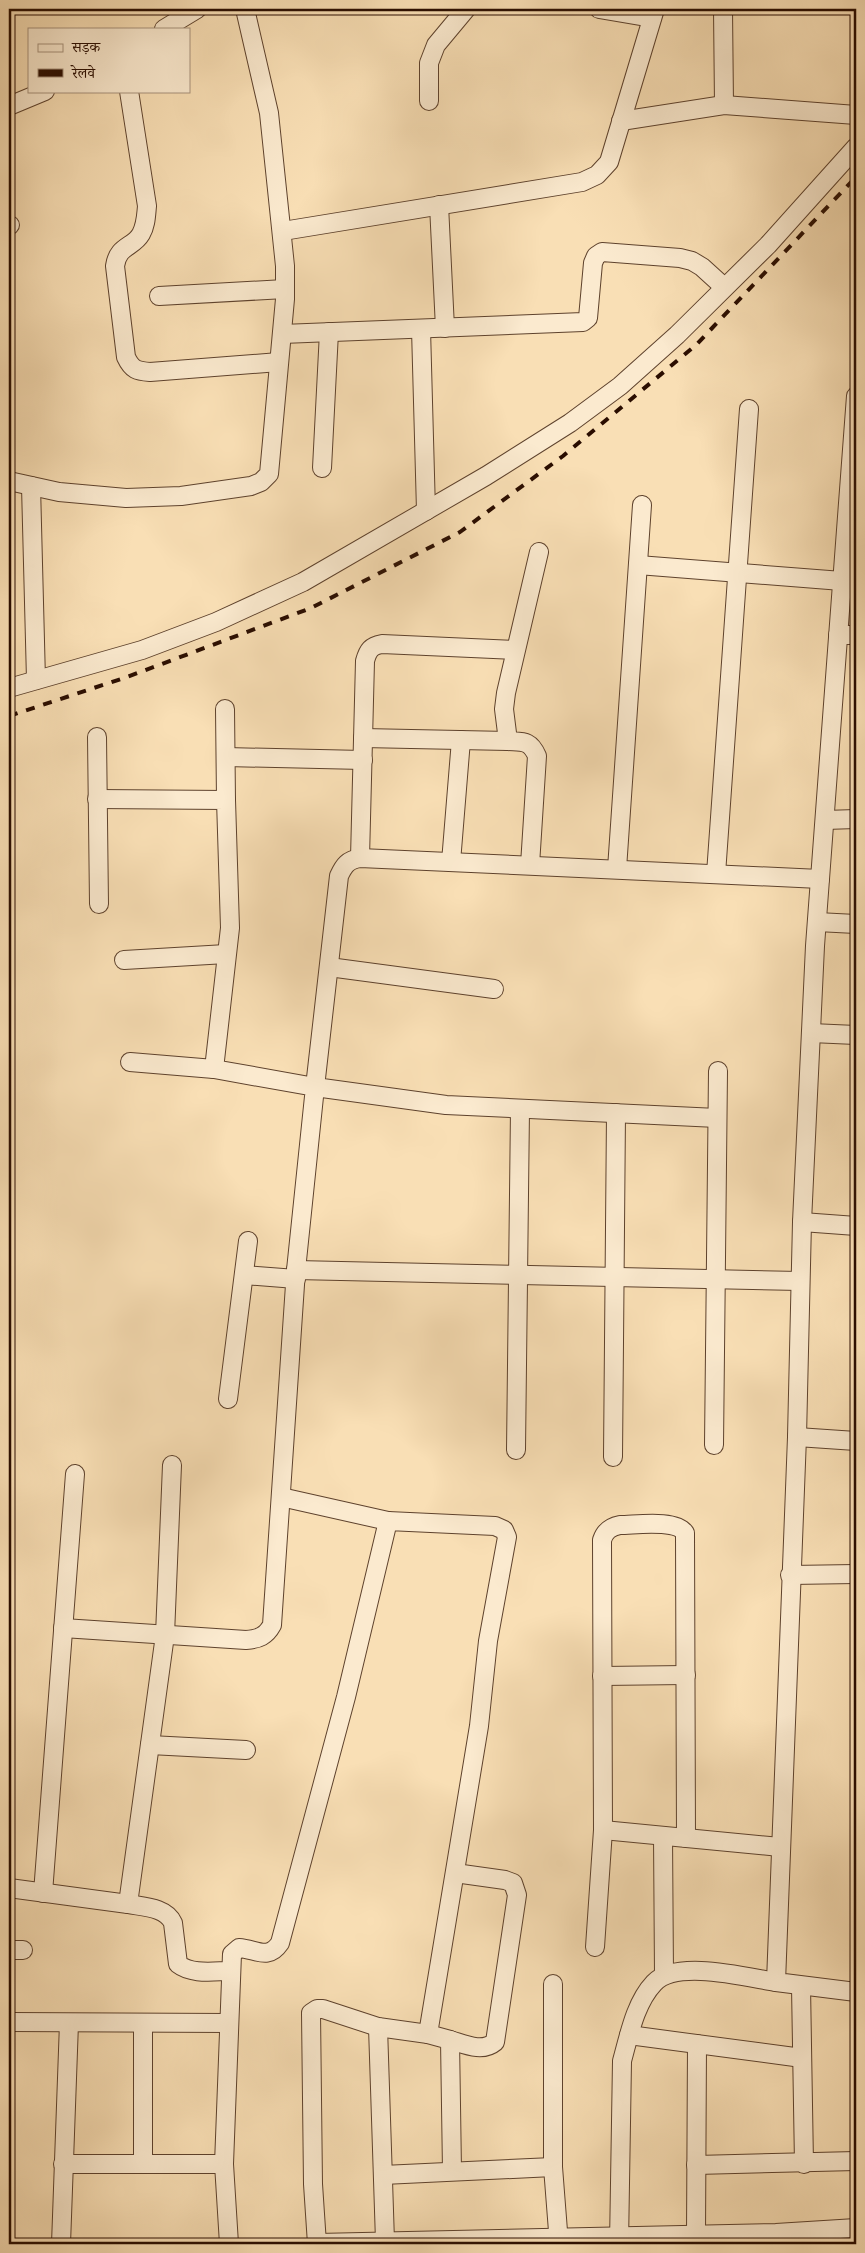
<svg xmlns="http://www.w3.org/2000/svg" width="865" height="2253" font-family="'IM FELL Great Primer','Noto Serif Devanagari',serif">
<rect width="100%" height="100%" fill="#f9dfb5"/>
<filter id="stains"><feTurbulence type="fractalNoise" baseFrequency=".004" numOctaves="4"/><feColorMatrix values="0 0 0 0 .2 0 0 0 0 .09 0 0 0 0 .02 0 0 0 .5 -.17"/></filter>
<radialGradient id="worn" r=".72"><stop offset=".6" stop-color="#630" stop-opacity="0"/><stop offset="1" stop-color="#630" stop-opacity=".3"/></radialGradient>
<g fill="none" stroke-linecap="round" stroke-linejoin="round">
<g stroke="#5e422d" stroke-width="20">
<g id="street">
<path d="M599 9 652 18"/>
<path d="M723 9 724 105"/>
<path d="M164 29 197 9"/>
<path d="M129 91 147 206C146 216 146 225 141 234 133 248 118 245 115 266L126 357C132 370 137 371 150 372L279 362"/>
<path d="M429 101V63L436 45 466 9"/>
<path d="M9 106 45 91"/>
<path d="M621 121 724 105 856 115"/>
<path d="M439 205 445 328"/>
<path d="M9 226 10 225"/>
<path d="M283 231 582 182 597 175 609 162 655 9"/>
<path d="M159 296 285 289"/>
<path d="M421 329 426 511"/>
<path d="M282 334 583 322 588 318 593 263 596 256 602 252 680 258 692 261 702 267 724 287"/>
<path d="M856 396 815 946 802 1222 797 1437 776 1982 856 1992"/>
<path d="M322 468 329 332"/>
<path d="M9 481 59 492 126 498 181 496 251 486 261 482 269 474 285 299V266L269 113 245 9"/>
<path d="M31 486 36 680"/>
<path d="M638 565 842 581"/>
<path d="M838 635H856"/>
<path d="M9 688 142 650 216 622 303 582 486 476 570 423 620 386 677 335 768 245 856 147"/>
<path d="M225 709 226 800"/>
<path d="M97 737 99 904"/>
<path d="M363 738 508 741"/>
<path d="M226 757 363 760"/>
<path d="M97 799 226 800 230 928 214 1069 315 1087 296 1270"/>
<path d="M825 820 856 819"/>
<path d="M360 858 365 661C368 650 371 646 382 644L515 650"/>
<path d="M451 862 461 740"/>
<path d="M530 865 537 756C530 740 523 742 508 741L504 709 506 693 539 552"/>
<path d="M617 869 642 505"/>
<path d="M716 874 749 409"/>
<path d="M817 922 856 924"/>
<path d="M124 960 226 954"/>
<path d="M329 967 494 989"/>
<path d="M811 1033 856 1035"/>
<path d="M130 1062 214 1069"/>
<path d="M717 1118 446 1105 315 1087 339 876C344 865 348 860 360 858L820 879"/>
<path d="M802 1222 856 1226"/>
<path d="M244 1275 296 1279"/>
<path d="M228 1399 248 1241"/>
<path d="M797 1437 856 1441"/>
<path d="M714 1445 718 1071"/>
<path d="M516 1450 520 1109"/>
<path d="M613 1457 616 1113"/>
<path d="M172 1465 165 1635 128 1904C143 1907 166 1907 173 1923L178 1964C192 1975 214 1971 231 1971"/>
<path d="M281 1497 388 1521"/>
<path d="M790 1575 856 1574"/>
<path d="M63 1628 246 1640C259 1639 266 1636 272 1625L296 1270 800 1281"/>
<path d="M602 1676 686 1675"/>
<path d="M150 1745 246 1750"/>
<path d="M603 1830 780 1847"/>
<path d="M663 1836 664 1975"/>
<path d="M9 1888 128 1904"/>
<path d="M43 1893 75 1474"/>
<path d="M595 1947 603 1830 602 1540C605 1531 610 1527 620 1525 636 1525 676 1519 685 1533L686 1838"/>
<path d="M9 1950H23"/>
<path d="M553 1984V2167L559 2244"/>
<path d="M801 1986 804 2164"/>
<path d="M9 2022 228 2023"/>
<path d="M378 2027 385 2241"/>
<path d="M629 2035 802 2058"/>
<path d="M450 2040C464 2044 482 2053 495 2042L517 1895 513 1883 505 1880 455 1873"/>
<path d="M63 2164H224"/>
<path d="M143 2164V2024"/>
<path d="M696 2165 856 2161"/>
<path d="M383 2175 553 2167"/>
<path d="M696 2234 697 2044"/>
<path d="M317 2243 776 2233 856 2228"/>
<path d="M61 2244 69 2023"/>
<path d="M229 2244 224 2164 232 1954 239 1948C256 1949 268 1961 280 1943L346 1697 388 1521 495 1526 504 1530 507 1537 488 1641 479 1726 428 2034 450 2040 452 2171"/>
<path d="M317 2244 313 2184 311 2013 317 2009H323L378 2027 428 2034"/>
<path d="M619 2244 622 2061C629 2036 635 2003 654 1983 676 1959 745 1977 776 1982"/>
</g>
</g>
<use href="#street" stroke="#fbeacf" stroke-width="18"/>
<path stroke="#2a0d00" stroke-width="4" stroke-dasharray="9 9" stroke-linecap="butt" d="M9 716 127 677 311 608 460 532 563 456 696 345 856 177"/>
</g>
<rect width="865" height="2253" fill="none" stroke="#f9dfb5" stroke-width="30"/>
<rect x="10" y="10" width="845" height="2233" fill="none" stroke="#2a0d00" stroke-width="2.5"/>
<rect x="15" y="15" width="835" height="2223" fill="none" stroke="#2a0d00"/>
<rect x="28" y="28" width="162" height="65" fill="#fbeacf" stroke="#a7927c"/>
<rect x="38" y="44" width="25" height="8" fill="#fbeacf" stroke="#a7927c"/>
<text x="72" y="52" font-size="15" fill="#2a0d00">सड़क</text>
<rect x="38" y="69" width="25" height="8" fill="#2a0d00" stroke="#a7927c"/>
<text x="72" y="78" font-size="15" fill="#2a0d00">रेलवे</text>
<rect width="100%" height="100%" filter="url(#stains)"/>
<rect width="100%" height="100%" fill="url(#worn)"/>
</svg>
